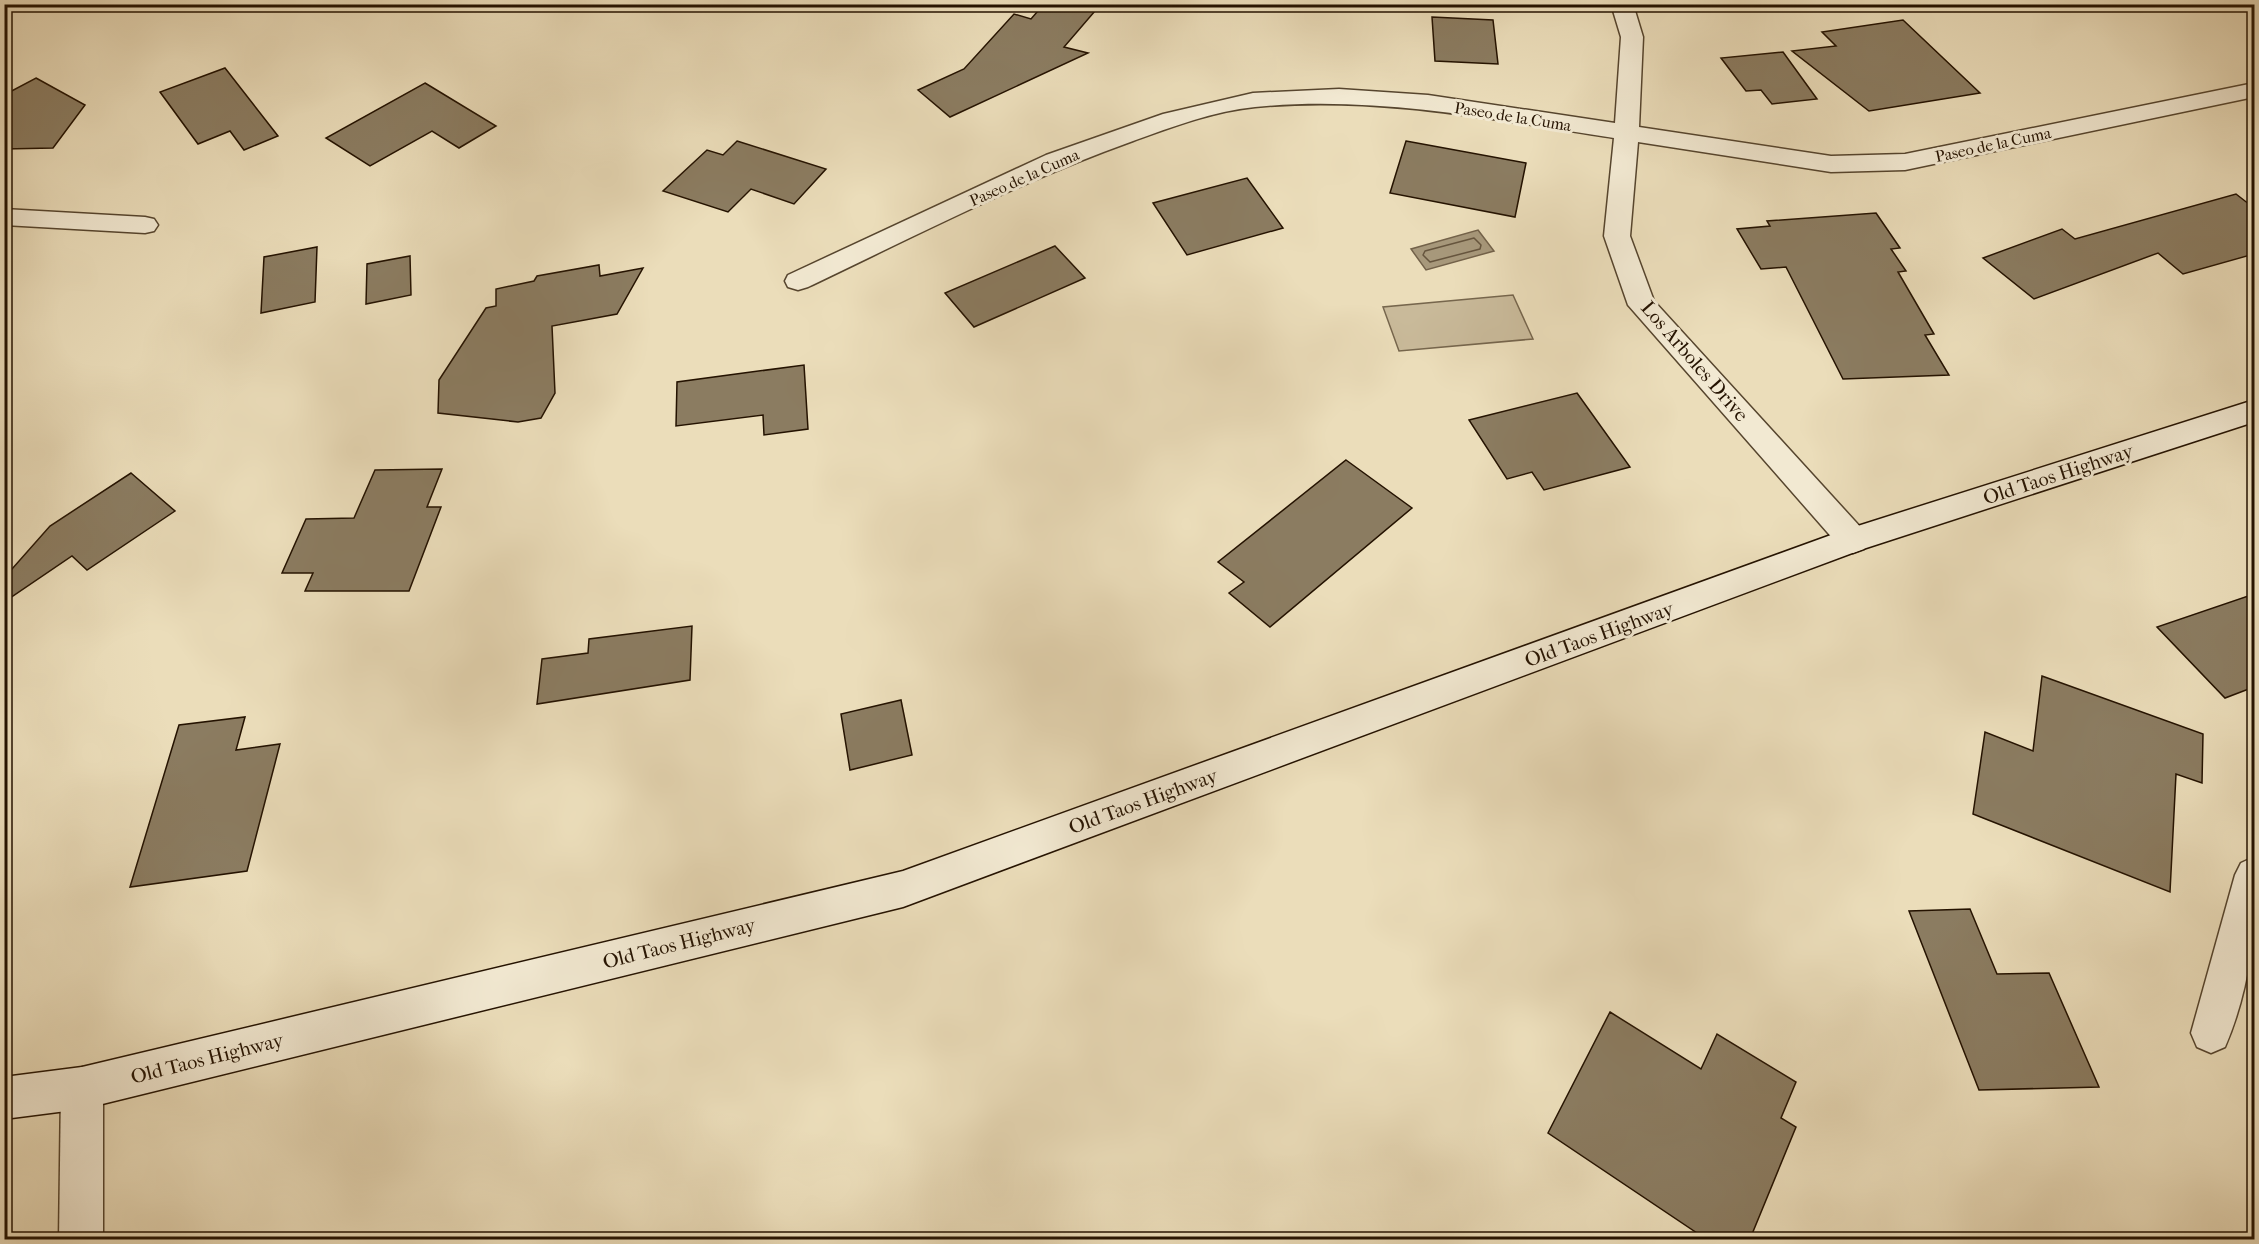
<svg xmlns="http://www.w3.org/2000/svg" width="2259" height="1244" font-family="'IM FELL French Canon',serif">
<rect width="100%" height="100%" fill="#ebddba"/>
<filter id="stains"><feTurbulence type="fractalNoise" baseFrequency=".00333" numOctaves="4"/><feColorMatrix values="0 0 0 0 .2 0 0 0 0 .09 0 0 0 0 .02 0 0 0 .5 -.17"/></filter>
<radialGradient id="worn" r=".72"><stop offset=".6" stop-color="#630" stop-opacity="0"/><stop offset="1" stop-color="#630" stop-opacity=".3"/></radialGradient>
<path fill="#c9ba9a" stroke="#76664d" stroke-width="1.5" d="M1513 295 1533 339 1399 351 1383 307Z"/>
<path fill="#a7987b" stroke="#73624a" stroke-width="1.5" d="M1478 230 1494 251 1426 270 1411 249Z"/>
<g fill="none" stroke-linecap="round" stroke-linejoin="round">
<path stroke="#66553e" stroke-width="1.5" d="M1474 238 1481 245 1480 249 1430 262 1423 255 1425 251Z"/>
</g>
<g fill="#8b7c61" stroke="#241200" stroke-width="1.5">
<path d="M1044 4H1101L1064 47 1088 53 950 117 918 90 964 69 1014 14 1031 19Z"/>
<path d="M1432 17 1493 20 1498 64 1435 61Z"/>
<path d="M1903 20 1980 93 1869 111 1792 51 1836 46 1822 32Z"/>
<path d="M1783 52 1817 99 1772 104 1761 90 1746 91 1721 58Z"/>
<path d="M225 68 278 136 244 150 230 131 198 144 160 92Z"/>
<path d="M36 78 85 105 53 148 4 149V95Z"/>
<path d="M425 83 496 126 459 148 432 131 370 166 326 138Z"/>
<path d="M737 141 826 169 794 204 751 189 728 212 663 191 707 150 723 155Z"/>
<path d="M1406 141 1526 163 1515 217 1390 193Z"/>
<path d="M1247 178 1283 228 1187 255 1153 203Z"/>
<path d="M2236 194 2254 208V254L2183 274 2158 253 2034 299 1983 258 2062 229 2075 239Z"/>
<path d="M1876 213 1900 248 1891 249 1906 271 1898 272 1934 334 1925 335 1949 375 1843 379 1786 267 1761 269 1737 229 1770 226 1767 221Z"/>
<path d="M1055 246 1085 278 974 327 945 293Z"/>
<path d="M317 247 315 302 261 313 264 257Z"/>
<path d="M410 256 411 295 366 304 367 264Z"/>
<path d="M599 265 600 276 643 268 617 314 552 326 555 393 541 418 518 422 438 413 439 380 486 308 496 306V289L534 281 537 276Z"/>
<path d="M804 365 808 429 764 435 763 415 676 426 677 382Z"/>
<path d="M1577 393 1630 467 1544 490 1532 472 1507 479 1469 420Z"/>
<path d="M1346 460 1412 508 1270 627 1229 593 1244 582 1218 562Z"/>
<path d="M442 469 427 507H441L409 591H305L313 573H282L306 519 354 518 375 470Z"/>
<path d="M131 473 175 511 87 570 72 556 4 602V578L50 526Z"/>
<path d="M2254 594V687L2225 698 2157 627Z"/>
<path d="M692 626 690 680 537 704 542 659 588 653 589 639Z"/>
<path d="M2042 676 2203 734 2202 783 2176 774 2170 892 1973 814 1985 732 2033 751Z"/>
<path d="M901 700 912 755 850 770 841 714Z"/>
<path d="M245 717 236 750 280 744 247 871 130 887 179 725Z"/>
<path d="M1970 909 1997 974 2049 973 2099 1087 1979 1090 1909 911Z"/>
<path d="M1610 1012 1701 1069 1717 1034 1796 1082 1781 1118 1796 1127 1750 1239H1706L1548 1133Z"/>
</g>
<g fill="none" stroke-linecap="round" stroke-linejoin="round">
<g stroke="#56452e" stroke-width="3">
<g id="street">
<path d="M1611 4H1633L1643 37 1639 127 1831 156 1905 154 2254 83V97L1905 170 1831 172 1638 142 1630 236 1654 301 1864 531 1869 540 1864 549 1853 553 1842 549 1628 305 1604 236 1614 138C1495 120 1376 95 1255 107 1214 111 1172 127 1133 141 1021 181 915 236 808 287L798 290 788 287 785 281 788 275 1046 155 1163 114 1253 93 1339 89 1428 95 1615 123 1621 37Z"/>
<path d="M4 209 145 217 154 219 158 225 154 231 145 233 4 225Z"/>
<path d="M2254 857C2259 920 2250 989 2225 1047L2211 1053 2197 1047 2191 1033 2235 875 2241 863Z"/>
<path d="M82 1067 97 1073 103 1088V1240H59L61 1088 67 1073Z"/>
</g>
</g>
<g stroke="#241200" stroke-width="3">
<path id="secondary" d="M2254 400V422L1863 549 903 907 82 1109 4 1119V1077L82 1067 903 871 1842 531Z"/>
</g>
<use href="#street" fill="#f2e9d2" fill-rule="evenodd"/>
<use href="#secondary" fill="#f2e9d2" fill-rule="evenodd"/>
</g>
<g text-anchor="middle" stroke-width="6" stroke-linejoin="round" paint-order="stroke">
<g font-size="16" fill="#241200" stroke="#f2e9d2">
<text transform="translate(1513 116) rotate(9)" y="6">Paseo de la Cuma</text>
<text transform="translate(1993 144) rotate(-12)" y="6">Paseo de la Cuma</text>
<text transform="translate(1024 177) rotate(-24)" y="6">Paseo de la Cuma</text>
</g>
<g font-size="20" fill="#241200" stroke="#f2e9d2">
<text transform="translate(1695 361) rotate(49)" y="7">Los Arboles Drive</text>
<text transform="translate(2058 474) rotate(-18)" y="7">Old Taos Highway</text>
<text transform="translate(1599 634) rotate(-20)" y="7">Old Taos Highway</text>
<text transform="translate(1143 801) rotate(-20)" y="7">Old Taos Highway</text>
<text transform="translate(679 943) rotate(-14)" y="7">Old Taos Highway</text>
<text transform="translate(207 1058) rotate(-14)" y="7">Old Taos Highway</text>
</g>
</g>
<rect width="2259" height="1244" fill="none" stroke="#ebddba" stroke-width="24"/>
<rect x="6" y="6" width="2247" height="1232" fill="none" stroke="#241200" stroke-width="3"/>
<rect x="12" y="12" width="2235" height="1220" fill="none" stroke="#241200" stroke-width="1.5"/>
<rect width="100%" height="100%" filter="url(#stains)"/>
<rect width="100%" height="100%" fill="url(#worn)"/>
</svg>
